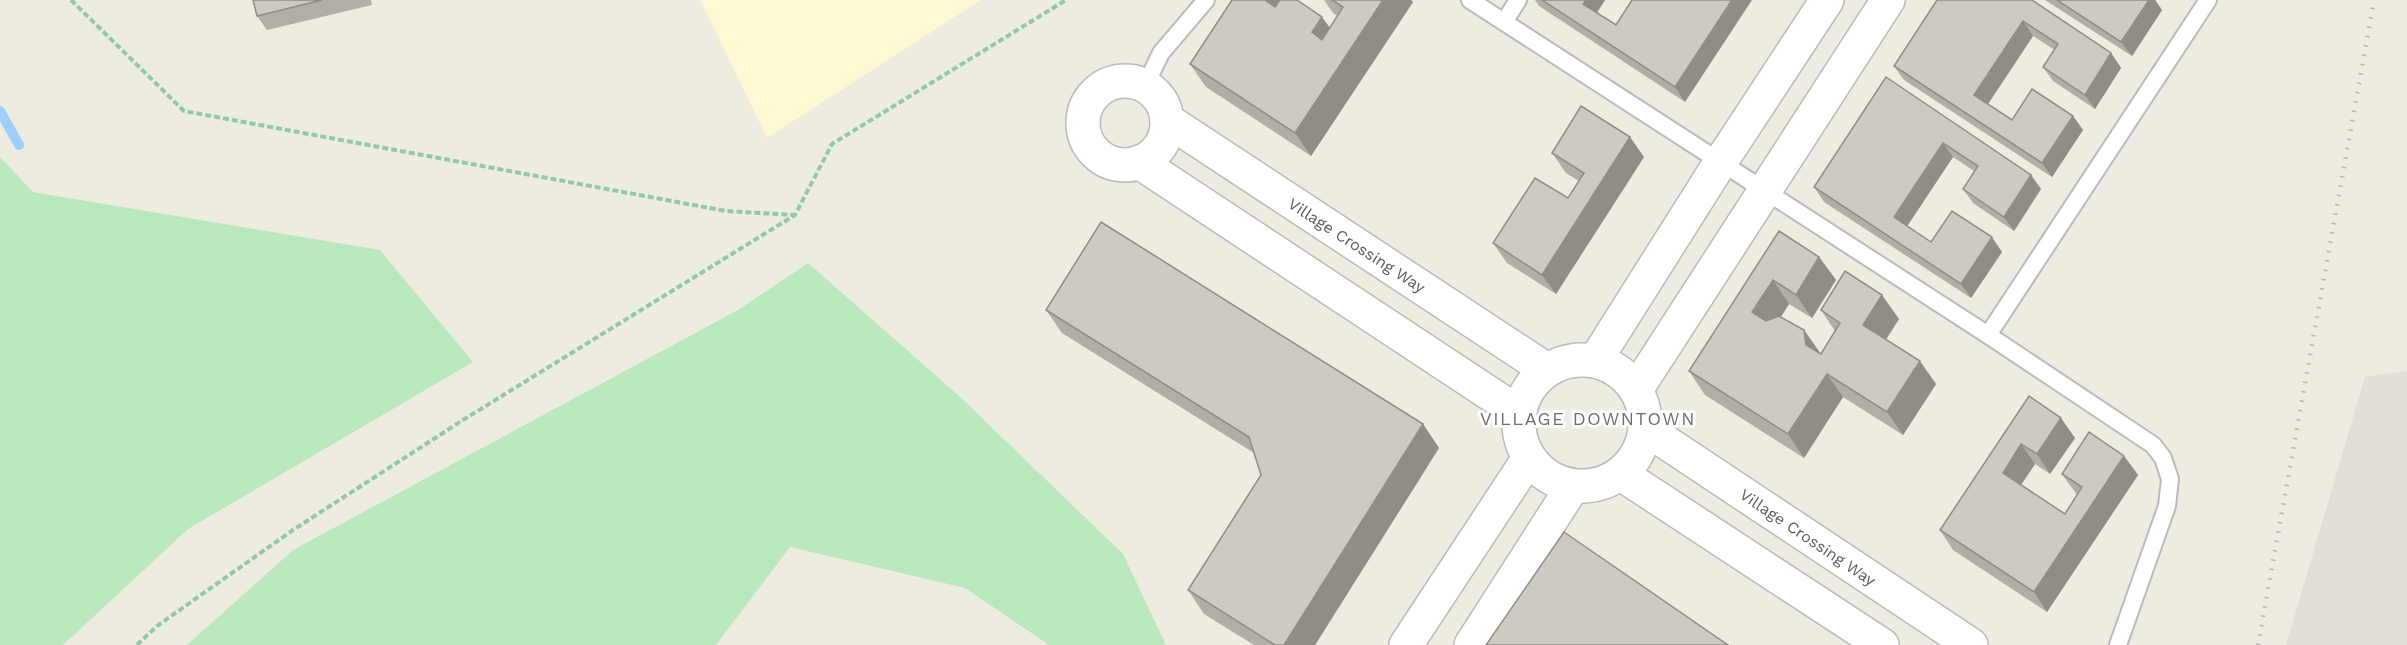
<svg xmlns="http://www.w3.org/2000/svg" width="2407" height="645" font-family="'Work Sans',sans-serif">
<rect width="100%" height="100%" fill="#eeebe0"/>
<path fill="#fff8d3" d="M700 0H981L767 138Z"/>
<path fill="#e1ded8" d="M2407 371V645H2286L2365 377Z"/>
<g fill="#b9e8bc">
<path d="M0 157 33 192 380 250 473 362 188 529 63 645H0Z"/>
<path d="M808 263 958 395 1123 554 1166 645H1049L965 588 790 547 716 645H187L293 550 738 310Z"/>
</g>
<g fill="none" stroke-linecap="round" stroke-linejoin="round">
<path stroke="#9ecfff" stroke-width="10" d="M0 111 19 145"/>
<g stroke="#b8bac1" stroke-width="20">
<g id="lane">
<path d="M1470 0 1988 335 2153 445 2163 458 2170 479 2167 506 2118 645"/>
<path d="M1504 22 1518 0"/>
<path d="M1145 86 1161 53 1206 0"/>
<path d="M1988 335 2208 0"/>
</g>
</g>
<g stroke="#b8bac1" stroke-width="36">
<g id="street">
<circle cx="1125" cy="123" r="42"/>
<path d="M1167 120 1547 370"/>
<path d="M1139 162 1519 413"/>
<circle cx="1582" cy="423" r="63"/>
<path d="M1595 361 1720 163 1827 0"/>
<path d="M1636 390 1888 0"/>
<path d="M1646 429 1971 645"/>
<path d="M1621 474 1882 645"/>
<path d="M1406 645 1529 458"/>
<path d="M1471 645 1573 486"/>
</g>
</g>
<g stroke="#92c9a5" stroke-width="4" stroke-dasharray="6 3" stroke-linecap="butt">
<path d="M71 0 184 111 726 211 794 215"/>
<path d="M137 645 157 626 293 530 463 420 795 215 832 144 1066 0"/>
</g>
<use href="#lane" stroke="#fff" stroke-width="16"/>
<use href="#street" stroke="#fff" stroke-width="33"/>
<path stroke="#b4b5b6" stroke-width="4.5" stroke-dasharray="1.5 8" stroke-linecap="butt" d="M2258 645 2374 0"/>
</g>
<g fill="#b1aea6">
<path d="M253 0H371L372 5 267 30 257 16Z"/>
<path d="M1324 0H1411L1413 2 1311 156 1206 87 1190 64 1330 28 1338 16 1334 14Z"/>
<path d="M1535 0H1605L1597 13 1616 25 1632 0 1685 102 1539 6Z"/>
<path d="M2032 0 2111 53 2121 68 2095 109 2053 81 2043 67 2055 50 2033 36 1988 104 2012 120 2073 116 2083 130 2052 177 1904 80 1894 66Z"/>
<path d="M2045 0H2155L2162 10 2132 56Z"/>
<path d="M1886 77 2031 175 2041 189 2014 231 1973 203 1963 189 1974 171 1953 157 1907 226 1931 242 2002 252 1971 298 1824 202 1814 187Z"/>
<path d="M1552 153 1644 157 1556 294 1507 263 1493 243 1568 198 1579 181 1566 173Z"/>
<path d="M1779 231 1819 257 1836 280 1812 318 1789 304 1781 317 1804 330 1821 354 1835 331 1821 310 1899 319 1886 339 1936 384 1903 435 1843 397 1804 458 1705 395 1689 371Z"/>
<path d="M1046 310 1423 424 1439 448 1315 645H1254L1204 614 1188 590 1261 475 1254 453 1062 333Z"/>
<path d="M2029 396 2075 438 2050 474 2035 464 2021 485 2065 514 2077 495 2062 474 2124 456 2138 475 2047 612 1953 550 1940 530Z"/>
</g>
<g fill="#908d87">
<path d="M1265 0H1296L1281 23Z"/>
<path d="M1383 0H1411L1413 2 1311 156 1295 133Z"/>
<path d="M1586 0H1605L1593 18 1583 4Z"/>
<path d="M1732 0H1752L1685 102 1675 87Z"/>
<path d="M2149 0H2155L2162 10 2132 56 2121 42Z"/>
<path d="M1322 17 1339 40 1328 56 1312 32Z"/>
<path d="M2023 21 2033 36 1984 110 1974 95Z"/>
<path d="M2111 53 2121 68 2095 109 2085 95Z"/>
<path d="M2073 116 2083 130 2052 177 2042 163Z"/>
<path d="M1630 137 1644 157 1556 294 1542 275Z"/>
<path d="M1943 143 1953 157 1904 231 1894 217Z"/>
<path d="M2031 175 2041 189 2014 231 2004 217Z"/>
<path d="M1992 237 2002 252 1971 298 1961 284Z"/>
<path d="M1819 257 1836 280 1812 318 1796 295Z"/>
<path d="M1773 280 1789 304 1769 335 1752 312Z"/>
<path d="M1882 295 1899 319 1880 349 1863 325Z"/>
<path d="M1804 330 1820 353 1823 368 1806 345Z"/>
<path d="M1920 361 1936 384 1903 435 1887 412Z"/>
<path d="M1827 374 1843 397 1804 458 1788 434Z"/>
<path d="M2061 418 2075 438 2050 474 2037 454Z"/>
<path d="M1423 424 1439 448 1315 645H1284Z"/>
<path d="M2021 444 2035 464 2016 492 2003 473Z"/>
<path d="M2124 456 2138 475 2047 612 2034 592Z"/>
</g>
<g fill="#cecac1" stroke="#908d87" stroke-width="1.5">
<path d="M253 0H322L257 16Z"/>
<path d="M1232 0H1265L1275 7 1280 0H1297L1322 17 1312 32 1322 40 1343 7 1332 0H1383L1295 133 1190 64Z"/>
<path d="M1542 0H1586L1583 4 1616 25 1632 0H1732L1675 87Z"/>
<path d="M1937 0H2032L2111 53 2085 95 2043 67 2058 44 2023 21 1974 95 2012 120 2032 89 2073 116 2042 163 1894 66Z"/>
<path d="M2057 0H2149L2121 42Z"/>
<path d="M1886 77 2031 175 2004 217 1963 189 1978 166 1943 143 1894 217 1931 242 1952 211 1992 237 1961 284 1814 187Z"/>
<path d="M1581 106 1630 137 1542 275 1493 243 1535 178 1568 198 1584 173 1552 153Z"/>
<path d="M1101 222 1423 424 1284 645H1275L1188 590 1261 475 1249 437 1046 310Z"/>
<path d="M1779 231 1819 257 1796 295 1773 280 1752 312 1766 321 1779 316 1804 330 1806 345 1821 354 1840 323 1821 310 1845 271 1882 295 1863 325 1920 361 1887 412 1827 374 1788 434 1689 371Z"/>
<path d="M2029 396 2061 418 2037 454 2021 444 2003 473 2065 514 2082 487 2062 474 2089 432 2124 456 2034 592 1940 530Z"/>
<path d="M1564 532 1728 645H1486Z"/>
</g>
<g text-anchor="middle" stroke-width="6" stroke-linejoin="round" paint-order="stroke">
<g font-size="16" fill="#595c63" stroke="#fff">
<text transform="translate(1357 245) rotate(33)" y="6">Village Crossing Way</text>
<text transform="translate(1808 537) rotate(34)" y="6">Village Crossing Way</text>
</g>
<g font-size="18" letter-spacing="1.5" fill="#6a6e75" stroke="#fff">
<text x="1588" y="425">VILLAGE DOWNTOWN</text>
</g>
</g>
</svg>
